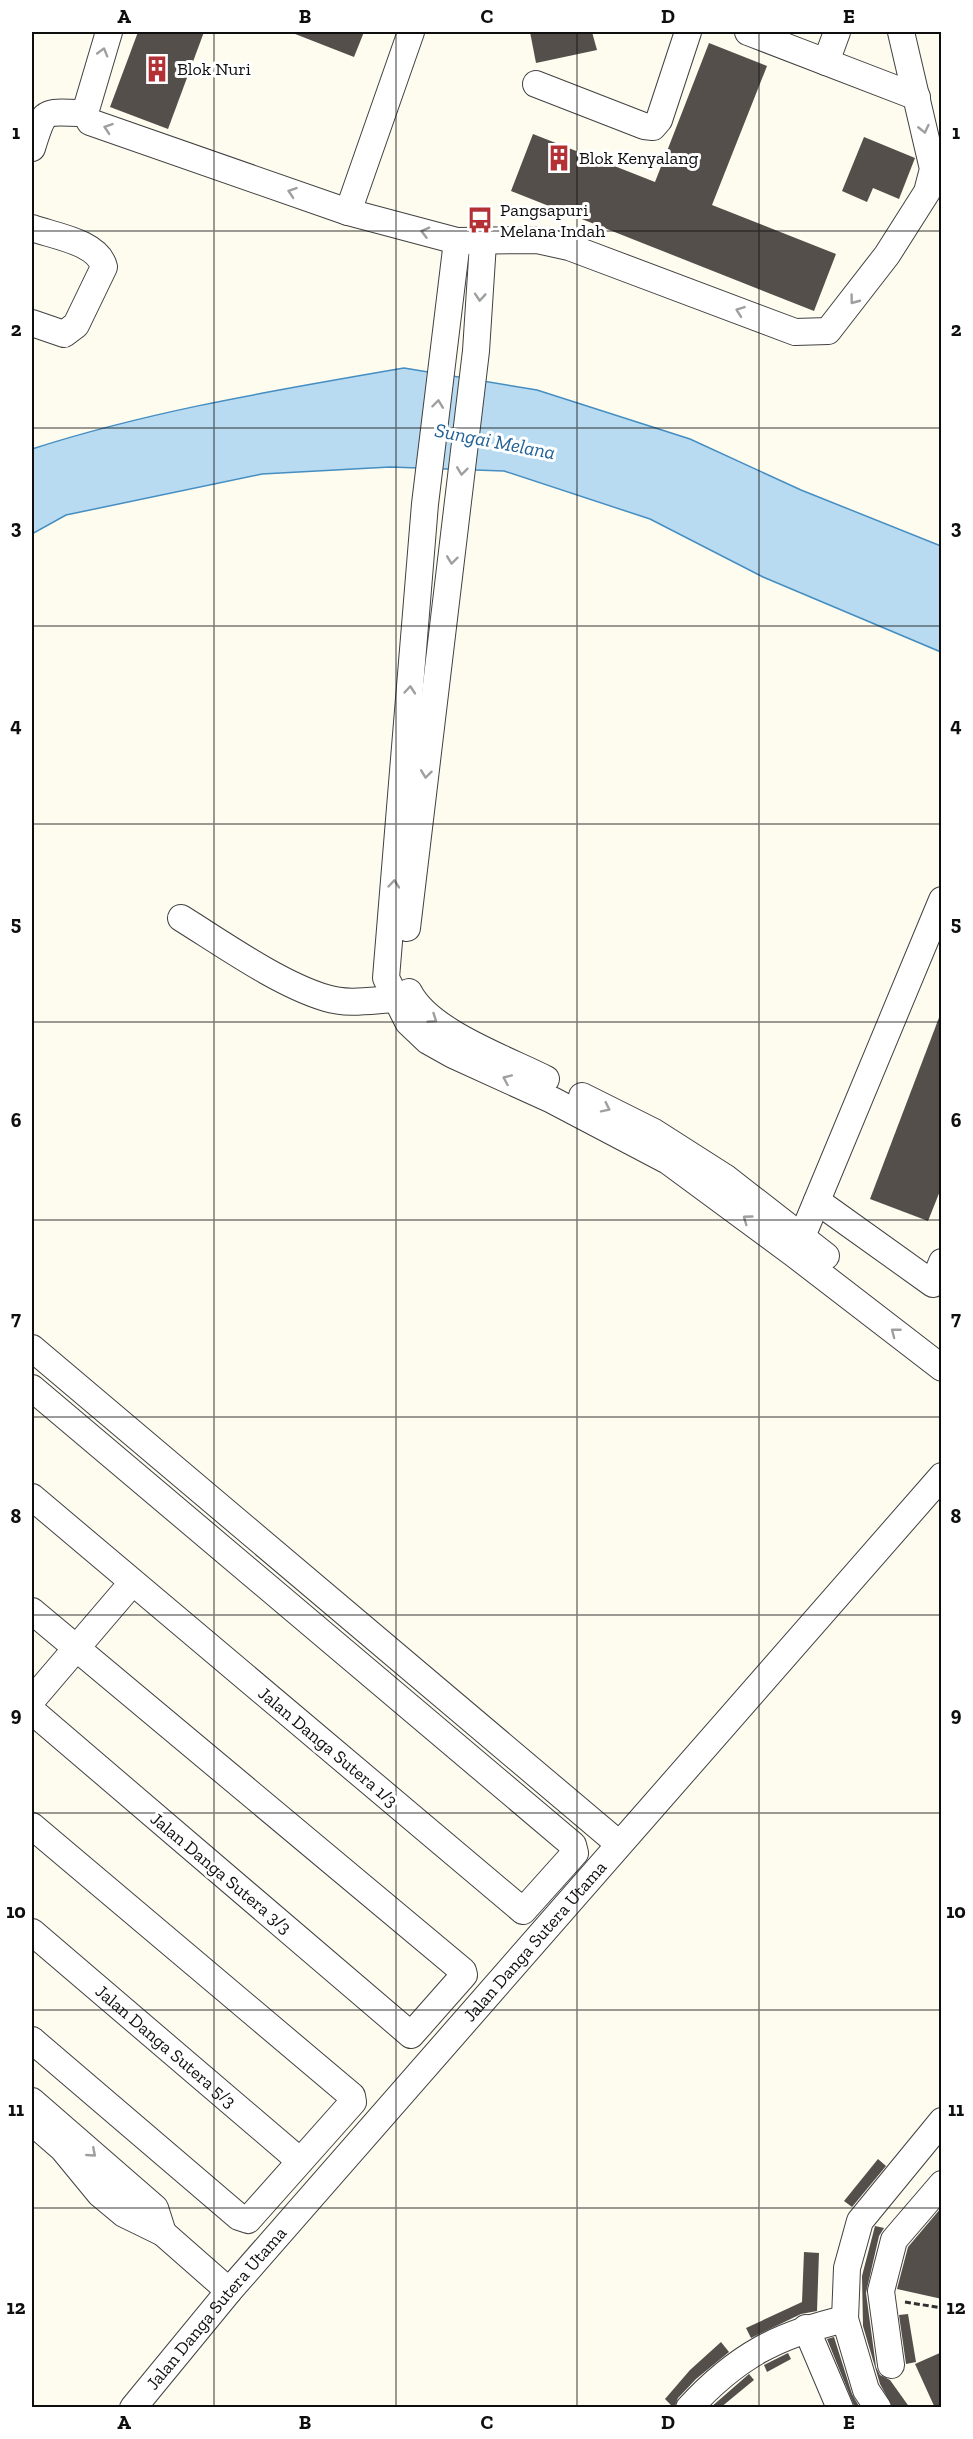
<svg xmlns="http://www.w3.org/2000/svg" width="973" height="2439" font-family="'Zilla Slab',serif">
<rect width="100%" height="100%" fill="#fefbef"/>
<path fill="#b8dbf1" stroke="#458ec2" stroke-width="1.5" d="M404 368 537 390 690 439 801 490 941 546V652L763 577 650 519 504 471 390 467 262 474 66 515 32 534V449C153 410 278 390 404 368Z"/>
<g fill="#554f4b">
<path d="M138 32H204L168 129 110 107Z"/>
<path d="M290 32H364L354 57Z"/>
<path d="M530 32H592L597 50 536 63Z"/>
<path d="M709 43 767 66 712 205 836 254 814 311 511 191 533 134 655 182Z"/>
<path d="M864 137 915 158 899 199 873 188 867 202 842 191Z"/>
<path d="M940 1015 942 1186 928 1221 870 1199Z"/>
<path d="M878 2159 886 2166 852 2207 844 2201Z"/>
<path d="M941 2208 942 2299 897 2289 908 2247Z"/>
<path d="M875 2226 884 2228 879 2236 866 2293 876 2367 880 2375 890 2380 910 2408H893L880 2384 863 2326 862 2276Z"/>
<path d="M804 2252 819 2253 817 2311 801 2314 751 2338 746 2328 802 2302Z"/>
<path d="M908 2314 916 2362 906 2364 899 2315Z"/>
<path d="M834 2337 852 2394 860 2408H855L827 2339Z"/>
<path d="M721 2342 729 2352 696 2379 678 2398 674 2408 665 2399 690 2370Z"/>
<path d="M942 2352V2408H935L915 2364Z"/>
<path d="M788 2353 791 2359 767 2372 764 2365Z"/>
<path d="M749 2374 754 2380 720 2408H710Z"/>
</g>
<g fill="none" stroke-linecap="round" stroke-linejoin="round">
<g stroke="#414141" stroke-width="28">
<g id="minor">
<path d="M109 32 85 113 90 122 348 212 457 241 537 240 569 247 795 332 828 331 887 255 927 192 933 169 901 32"/>
<path d="M748 32 917 97"/>
<path d="M826 62 837 32"/>
<path d="M536 84 644 126 653 127 659 120 688 32"/>
<path d="M32 148C45 106 43 113 85 113"/>
<path d="M348 212 411 32"/>
<path d="M32 228C54 236 98 242 104 267L76 325 64 334 32 323"/>
<path d="M457 241 425 504 386 978 408 1022 428 1041 453 1055 552 1100 668 1161 794 1254 942 1368"/>
<path d="M181 918C223 944 279 984 326 998 348 1005 373 1000 396 999"/>
<path d="M407 928 476 351 483 243"/>
<path d="M409 992C429 1032 507 1059 546 1079"/>
<path d="M582 1096 654 1132 726 1178 826 1256"/>
<path d="M817 1201 933 1284 942 1262"/>
<path d="M796 1251 942 900"/>
<path d="M32 1348 619 1844"/>
<path d="M32 1388 573 1845 575 1853 523 1911 32 1497"/>
<path d="M32 1611 463 1971 464 1975 411 2035 32 1711"/>
<path d="M32 1700 132 1583"/>
<path d="M32 1826 352 2096 353 2102 248 2220 239 2217 32 2040"/>
<path id="s1" d="M32 1932 300 2161"/>
<path d="M32 2101 155 2208 163 2233"/>
<path d="M32 2122 63 2149 100 2194 124 2214 163 2233 229 2291"/>
<path d="M806 2328 840 2408"/>
<path d="M891 2365 881 2291 894 2240 942 2184"/>
<path id="s2" d="M133 2408 229 2291 942 1476"/>
<path d="M689 2408C737 2356 777 2335 845 2319"/>
<path d="M878 2408 866 2390 845 2319 847 2268 860 2221 942 2121"/>
</g>
</g>
<path stroke="#303030" stroke-width="3" stroke-dasharray="6 3" stroke-linecap="butt" d="M905 2302 942 2308"/>
<use href="#minor" stroke="#fff" stroke-width="26"/>
</g>
<defs><path id="oneway-chevron" d="M-2-3.5L2.5 0L-2 3.5" fill="none" stroke-width="1.6" stroke-linecap="round" stroke-linejoin="round" transform="scale(1.5)"/></defs>
<g stroke="#9f9f9f">
<use href="#oneway-chevron" transform="translate(103 52) rotate(-74)"/>
<use href="#oneway-chevron" transform="translate(108 128) rotate(-161)"/>
<use href="#oneway-chevron" transform="translate(924 129) rotate(77)"/>
<use href="#oneway-chevron" transform="translate(292 192) rotate(-161)"/>
<use href="#oneway-chevron" transform="translate(425 232) rotate(-165)"/>
<use href="#oneway-chevron" transform="translate(480 297) rotate(94)"/>
<use href="#oneway-chevron" transform="translate(854 300) rotate(127)"/>
<use href="#oneway-chevron" transform="translate(740 311) rotate(-160)"/>
<use href="#oneway-chevron" transform="translate(438 404) rotate(-83)"/>
<use href="#oneway-chevron" transform="translate(462 471) rotate(97)"/>
<use href="#oneway-chevron" transform="translate(452 560) rotate(97)"/>
<use href="#oneway-chevron" transform="translate(410 690) rotate(-85)"/>
<use href="#oneway-chevron" transform="translate(426 774) rotate(97)"/>
<use href="#oneway-chevron" transform="translate(394 884) rotate(-85)"/>
<use href="#oneway-chevron" transform="translate(433 1019) rotate(34)"/>
<use href="#oneway-chevron" transform="translate(507 1079) rotate(-156)"/>
<use href="#oneway-chevron" transform="translate(606 1108) rotate(26)"/>
<use href="#oneway-chevron" transform="translate(747 1219) rotate(-144)"/>
<use href="#oneway-chevron" transform="translate(895 1332) rotate(-142)"/>
<use href="#oneway-chevron" transform="translate(92 2153) rotate(41)"/>
</g>
<path fill="none" stroke="#0e0e0e" stroke-width="1.5" stroke-opacity="0.55" d="M214 32V2408M396 32V2408M577 32V2408M759 32V2408M32 231H942M32 428H942M32 626H942M32 824H942M32 1022H942M32 1220H942M32 1417H942M32 1615H942M32 1813H942M32 2010H942M32 2208H942"/>
<defs>
<g id="building-bare" transform="scale(2.07)"><path d="M-4-6H4V6H1V3H-1V6H-4ZM-2.5-4.3h1.7v1.8h-1.7ZM.8-4.3h1.7v1.8H.8ZM-2.5-1h1.7V.8h-1.7ZM.8-1h1.7V.8H.8Z" fill="#b33135" stroke="#fff" stroke-width="2.5" paint-order="stroke"/></g>
<g id="bus-bare" transform="scale(2.07)"><path d="M-5-6H5V4H4V6H2V4H-2V6H-4V4H-5ZM-3.5-4V0h7V-4ZM-3.5 1.2v1.5H-2V1.2ZM2 1.2v1.5H3.5V1.2Z" fill="#b33135" stroke="#fff" stroke-width="2.5" paint-order="stroke"/></g>
</defs>
<g fill-rule="evenodd">
<use href="#building-bare" x="157" y="69"/>
<use href="#building-bare" x="559" y="158"/>
<use href="#bus-bare" x="480" y="220"/>
</g>
<g text-anchor="middle" stroke-width="6" stroke-linejoin="round" paint-order="stroke">
<g font-size="18" fill="#0e0e0e" stroke="#fff" text-anchor="start">
<text x="177" y="75">Blok Nuri</text>
<text x="579" y="164">Blok Kenyalang</text>
<text x="500" y="216">Pangsapuri<tspan x="500" dy="21">Melana Indah</tspan></text>
</g>
<g font-size="18" fill="#0e0e0e" stroke="#fff">
<text transform="translate(328 1747) rotate(40)" y="6">Jalan Danga Sutera 1/3</text>
<text transform="translate(221 1873) rotate(40)" y="6">Jalan Danga Sutera 3/3</text>
<text dy="6" stroke="none"><textPath href="#s2" startOffset="616">Jalan Danga Sutera Utama</textPath></text>
<text dy="6" stroke="none"><textPath href="#s1" startOffset="176">Jalan Danga Sutera 5/3</textPath></text>
<text dy="6" stroke="none"><textPath href="#s2" startOffset="130">Jalan Danga Sutera Utama</textPath></text>
</g>
<g font-size="20" font-style="italic" fill="#216196" stroke="#fff">
<text transform="translate(495 441) rotate(11)" y="7">Sungai Melana</text>
</g>
</g>
<rect width="973" height="2439" fill="none" stroke="#ffffff" stroke-width="66"/>
<rect x="33" y="33" width="907" height="2373" fill="none" stroke="#0e0e0e" stroke-width="2"/>
<g font-size="20" text-anchor="middle" font-weight="bold" fill="#0e0e0e">
<text x="124" y="23">A</text>
<text x="305" y="23">B</text>
<text x="487" y="23">C</text>
<text x="668" y="23">D</text>
<text x="849" y="23">E</text>
<text x="16" y="139">1</text>
<text x="956" y="139">1</text>
<text x="16" y="336">2</text>
<text x="956" y="336">2</text>
<text x="16" y="534">3</text>
<text x="956" y="534">3</text>
<text x="16" y="732">4</text>
<text x="956" y="732">4</text>
<text x="16" y="930">5</text>
<text x="956" y="930">5</text>
<text x="16" y="1127">6</text>
<text x="956" y="1127">6</text>
<text x="16" y="1325">7</text>
<text x="956" y="1325">7</text>
<text x="16" y="1523">8</text>
<text x="956" y="1523">8</text>
<text x="16" y="1721">9</text>
<text x="956" y="1721">9</text>
<text x="16" y="1918">10</text>
<text x="956" y="1918">10</text>
<text x="16" y="2116">11</text>
<text x="956" y="2116">11</text>
<text x="16" y="2314">12</text>
<text x="956" y="2314">12</text>
<text x="124" y="2429">A</text>
<text x="305" y="2429">B</text>
<text x="487" y="2429">C</text>
<text x="668" y="2429">D</text>
<text x="849" y="2429">E</text>
</g>
</svg>
